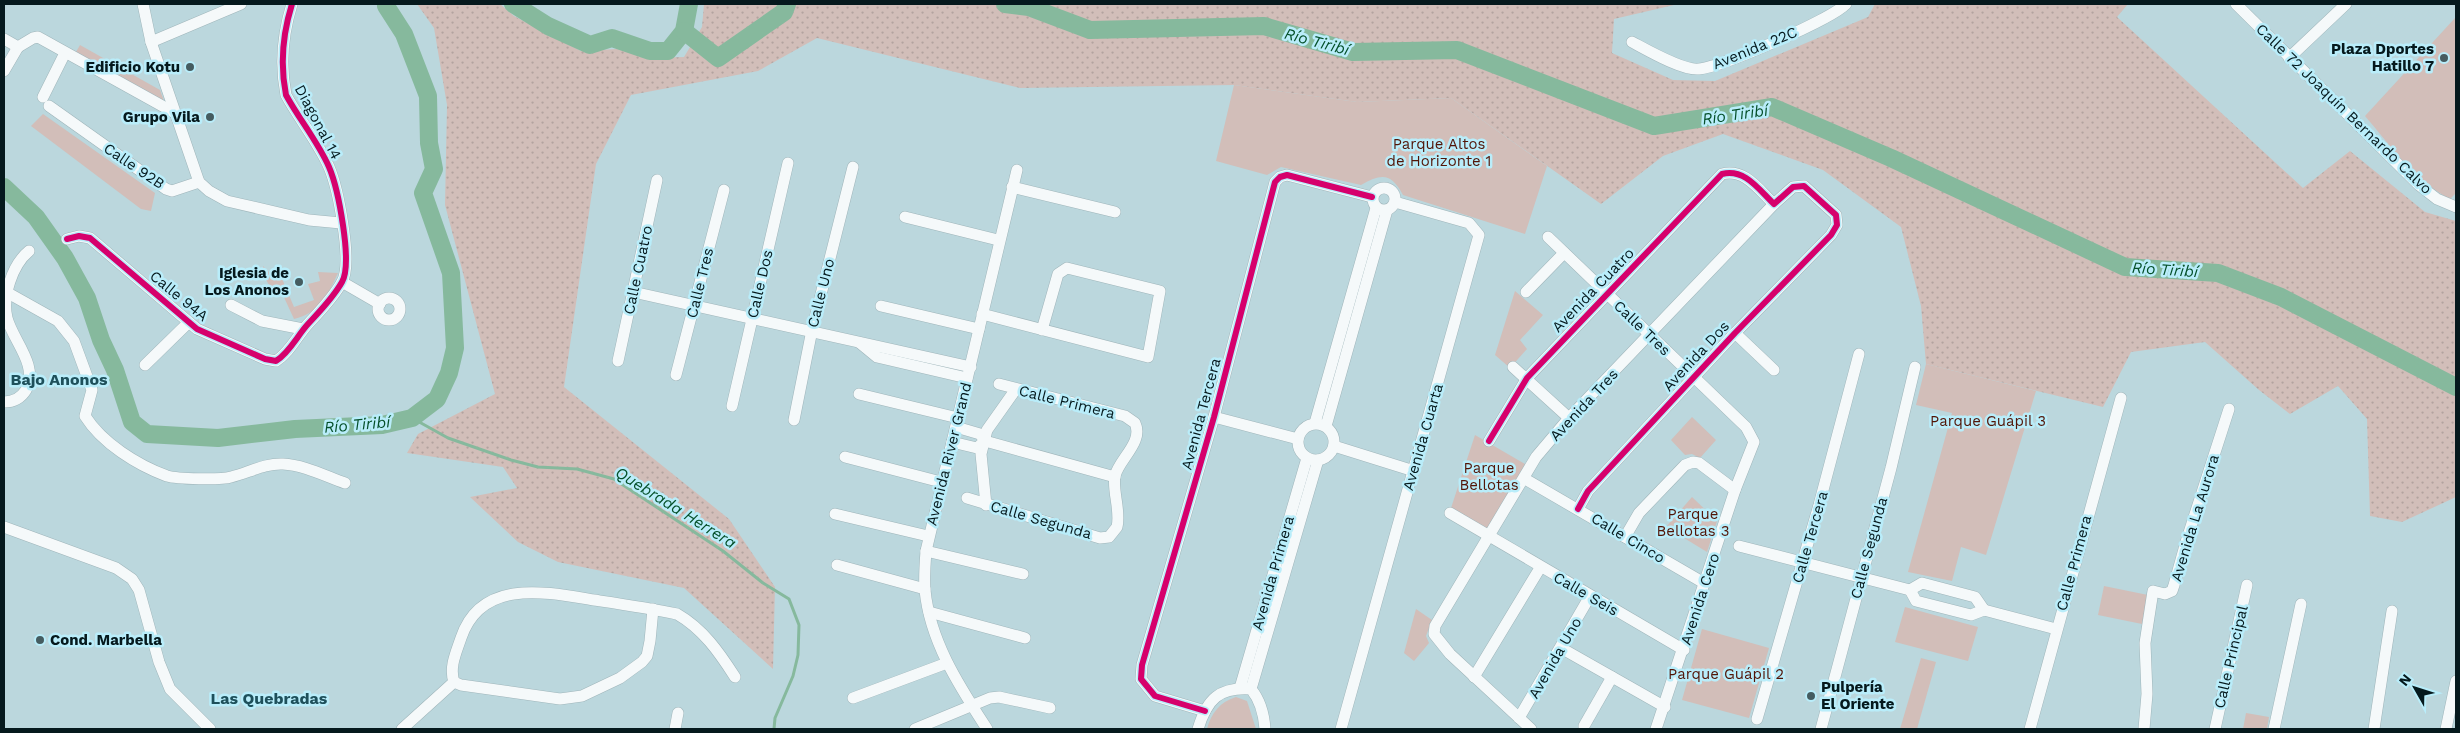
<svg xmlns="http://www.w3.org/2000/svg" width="2460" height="733" font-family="'Work Sans',sans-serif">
<defs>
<pattern id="grass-dots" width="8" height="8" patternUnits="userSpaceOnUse" patternTransform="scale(1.25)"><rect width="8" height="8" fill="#d2beb9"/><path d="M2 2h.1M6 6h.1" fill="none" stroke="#b3a39f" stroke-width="1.8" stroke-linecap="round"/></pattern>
</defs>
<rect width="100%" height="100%" fill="#bbd7dd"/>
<path fill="url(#grass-dots)" d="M417 4H500L514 16 581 51 617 49 654 58 684 57 702 27 704 4H1672L1674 5 1614 19 1612 53 1673 80 1715 81 1868 17 1875 4H2128L2117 17 2303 188 2350 151 2425 212 2456 221V497L2402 522 2370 516 2367 419 2338 386 2290 414 2259 390 2205 342 2131 352 2103 407 1926 364 1921 306 1901 227 1823 170 1723 134 1663 156 1601 204 1451 98 1357 102 1234 85 1020 88 817 38 758 71 631 95 596 164 564 387 729 519 775 587 773 669 684 588 558 562 518 542 470 497 517 488 503 467 407 453 418 434 495 394 445 205 447 105 434 28Z"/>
<g fill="#d2beb9">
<path d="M2455 18 2456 193 2450 199C2414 180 2390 145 2365 116Z"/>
<path d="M80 45 160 90 164 101 76 52Z"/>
<path d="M1234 85 1357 102 1451 98 1547 166 1525 234 1403 195C1391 173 1382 173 1361 185L1281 167 1267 175 1216 161Z"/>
<path d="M43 114 155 193 151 211 141 209 31 126Z"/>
<path d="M263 266 274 277 280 274 294 307 314 300 308 284 320 281 318 272 338 273C328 295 319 313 294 319L282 293H274L263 275Z"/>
<path d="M1515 291 1543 315 1520 340 1527 349 1510 368 1495 355Z"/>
<path d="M1926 364 2036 391 1986 555 1961 547 1952 581 1908 572 1952 413 1916 405Z"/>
<path d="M1692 417 1716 440 1700 458 1692 454 1685 455 1671 440Z"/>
<path d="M1475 435 1525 464 1489 531 1451 508Z"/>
<path d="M1692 497 1717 521 1707 552 1666 527Z"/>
<path d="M2104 586 2148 595 2142 624 2098 615Z"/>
<path d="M1905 607 1978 627 1968 661 1895 642Z"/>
<path d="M1416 609 1432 620 1426 636 1429 643 1414 661 1404 653Z"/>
<path d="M1702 629 1769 648 1749 718 1682 700Z"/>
<path d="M1921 658 1936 662 1917 729H1900Z"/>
<path d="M1236 697 1247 701 1256 729H1207C1211 713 1220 702 1236 697Z"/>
<path d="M2246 713 2269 717 2267 729H2243Z"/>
</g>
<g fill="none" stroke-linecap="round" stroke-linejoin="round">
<path stroke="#86b99d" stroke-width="3" d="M412 418 448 438 511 460 538 467 577 469 614 479 723 551 763 583 789 599 799 625 798 655 793 676 775 718 774 729"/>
<g stroke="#86b99d" stroke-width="18">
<path d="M513 4 548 26 590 45 612 38 650 51H668L684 31 689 4"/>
<path d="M1005 4 1029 7 1090 30 1264 26 1353 52 1457 50 1654 126 1772 107 1891 158 2125 267 2218 273 2281 297 2456 387"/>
<path d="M684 31 718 58 784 12 787 4"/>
<path d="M4 187 36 217 65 258 87 298 101 340 115 370 132 422 147 434 218 438 295 429 382 425 412 418 437 399 449 373 455 348 451 273 423 193 434 169 429 143 428 96 404 34 386 6 387 4"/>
</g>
<g stroke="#9fb5ba" stroke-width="12">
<g id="minor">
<path d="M143 4 151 42 199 182 209 191 227 201 309 220 341 223"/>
<path d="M2236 4 2419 185 2437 199 2456 207"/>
<path d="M4 39 18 47 33 38 38 37 175 113"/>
<path d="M151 42 241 4"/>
<path d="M1632 42C1647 50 1683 71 1699 69 1722 67 1832 19 1846 4"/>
<path d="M2289 58 2346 4"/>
<path d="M4 71 18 47"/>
<path d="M43 97 65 53"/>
<path d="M49 106 166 189 172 191 199 182"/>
<path d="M1012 187 1115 212"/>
<circle cx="1384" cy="199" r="11"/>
<path d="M905 217 998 240"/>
<path d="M1548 237 1746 427 1754 442 1735 490 1656 729"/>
<path d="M67 239 79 236 90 238 197 329 265 359 276 361C290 352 297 336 308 324 320 311 333 298 342 282 353 263 338 188 329 167 318 142 299 119 286 95 280 65 283 33 292 4"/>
<path d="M342 282 380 304"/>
<path d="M633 292 971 367"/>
<path d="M1526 292 1564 253"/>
<path d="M8 293 58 321 74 341 92 390 85 416C102 443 137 465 167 476 177 479 221 480 231 477 248 473 265 463 283 464 304 465 325 476 345 483"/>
<circle cx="389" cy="309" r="11"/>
<path d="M231 305 262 321 303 329"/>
<path d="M881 306 979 329"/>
<path d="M982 314 1148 357 1160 291 1067 268 1058 274 1042 330"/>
<path d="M1735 333 1774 370"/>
<path d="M860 343 877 357 967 378"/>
<path d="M618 361 657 180"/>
<path d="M145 365 188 323"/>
<path d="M1513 367 1569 418"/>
<path d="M676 375 724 190"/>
<path d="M859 394 958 418"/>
<path d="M4 402C13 402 21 398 26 390 39 365 13 341 7 318 2 297 12 265 29 251"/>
<path d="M732 406 788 163"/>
<path d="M1214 417 1298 439"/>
<path d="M794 420 812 330 853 167"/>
<path d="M1315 423 1376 208"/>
<circle cx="1316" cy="442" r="18"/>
<path d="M1326 426 1387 210"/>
<path d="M956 427 980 434 985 441 1115 477"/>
<path d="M1489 441 1527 378 1722 174C1745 168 1759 190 1774 204L1793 187 1804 186 1836 215 1837 225 1831 235 1735 333 1588 491 1578 509"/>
<path d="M952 442 977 448 985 441"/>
<path d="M1334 446 1414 471"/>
<path d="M845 457 941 482"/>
<path d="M1525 479 1704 583"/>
<path d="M967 498 1100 538 1109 537 1117 527C1121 511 1112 490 1115 476 1119 459 1144 442 1135 423L1125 416 999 384"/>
<path d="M986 505 981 454 987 430 1016 389"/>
<path d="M1450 513 1684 650"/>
<path d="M835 514 928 536"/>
<path d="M4 527 116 568 132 579 139 590 159 662 170 689 210 729"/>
<path d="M1625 537 1639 513 1685 465 1693 462 1699 463 1735 490"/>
<path d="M1739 546 1910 590 1922 583 1975 597 1984 610"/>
<path d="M926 551 1023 574"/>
<path d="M837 565 925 589"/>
<path d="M1910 590 1916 601 1971 615 1984 610 2056 629"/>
<path d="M929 612 1025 638"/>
<path d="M1561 648 1665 707"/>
<path d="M1474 677 1540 568"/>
<path d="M454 682C449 667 456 653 461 638 481 578 546 592 594 600 621 604 649 608 677 614 703 629 719 652 735 677"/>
<path d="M454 682 461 685 560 699 582 696 620 678 642 662 647 656 650 641 653 609"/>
<path d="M1240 688 1307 458"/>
<path d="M1251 689 1318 460"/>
<path d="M853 698 947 663"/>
<path d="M1205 711 1155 696 1141 679 1142 665 1214 417 1275 182 1280 177 1287 175 1372 197"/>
<path d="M1519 718 1590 596"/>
<path d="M1757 719 1819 505 1859 354"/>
<path d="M1584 726 1612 677"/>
<path d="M402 729 454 682"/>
<path d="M675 729 678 713"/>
<path d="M915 729 990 698 999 697 1050 708"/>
<path d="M987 729C960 687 930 642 925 590 924 578 925 564 926 551L1017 170"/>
<path d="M1198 729C1207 699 1219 687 1251 689 1261 701 1264 714 1265 729"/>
<path d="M1341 729 1479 235 1469 223 1395 202"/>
<path d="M1531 729 1450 654 1434 634 1435 626 1536 457 1569 418 1774 204"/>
<path d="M1821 729 1891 468 1915 367"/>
<path d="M2030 729 2121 398"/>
<path d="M2144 729 2147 694 2145 643 2153 591 2165 594 2172 591 2174 585 2186 542 2229 409"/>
<path d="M2215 729 2247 585"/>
<path d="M2274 729 2301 604"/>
<path d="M2374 729 2392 611"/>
<path d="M2446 729 2456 681"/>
</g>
</g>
<use href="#minor" stroke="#f5f9fa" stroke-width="11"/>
<g stroke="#b9edfa" stroke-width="9">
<g id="cycleway">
<path d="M67 239 79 236 90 238 197 329 265 359 276 361C290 352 297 336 308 324 320 311 333 298 342 282 353 263 338 188 329 167 318 142 299 119 286 95 280 65 283 33 292 4"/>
<path d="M1489 441 1527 378 1722 174C1745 168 1759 190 1774 204L1793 187 1804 186 1836 215 1837 225 1831 235 1735 333 1588 491 1578 509"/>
<path d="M1205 711 1155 696 1141 679 1142 665 1214 417 1275 182 1280 177 1287 175 1372 197"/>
</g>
</g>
<use href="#cycleway" stroke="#d6006c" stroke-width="6"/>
</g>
<g fill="#455c60" stroke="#b9edfa" stroke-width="2">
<circle cx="2444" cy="58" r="5"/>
<circle cx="190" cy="67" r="5"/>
<circle cx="210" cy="117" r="5"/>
<circle cx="299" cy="282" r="5"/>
<circle cx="40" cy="640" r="5"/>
<circle cx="1811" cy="696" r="5"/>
</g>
<g text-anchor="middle" stroke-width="5" stroke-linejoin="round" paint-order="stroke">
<g font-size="15" fill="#05191d" stroke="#b9edfa">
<text transform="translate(1755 48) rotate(-22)" y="5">Avenida 22C</text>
<text transform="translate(2344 109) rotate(44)" y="5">Calle 72 Joaquín Bernardo Calvo</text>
<text transform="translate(318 122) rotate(62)" y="5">Diagonal 14</text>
<text transform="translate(134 166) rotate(34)" y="5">Calle 92B</text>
<text transform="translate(638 270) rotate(-78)" y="5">Calle Cuatro</text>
<text transform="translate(700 283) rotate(-76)" y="5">Calle Tres</text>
<text transform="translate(760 284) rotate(-77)" y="5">Calle Dos</text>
<text transform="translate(1593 290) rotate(-46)" y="5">Avenida Cuatro</text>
<text transform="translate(821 293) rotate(-76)" y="5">Calle Uno</text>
<text transform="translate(179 296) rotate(39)" y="5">Calle 94A</text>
<text transform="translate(1642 328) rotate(44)" y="5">Calle Tres</text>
<text transform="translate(1696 356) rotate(-47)" y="5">Avenida Dos</text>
<text transform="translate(1067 402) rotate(14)" y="5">Calle Primera</text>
<text transform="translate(1584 405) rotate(-47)" y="5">Avenida Tres</text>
<text transform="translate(1201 414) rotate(-75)" y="5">Avenida Tercera</text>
<text transform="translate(1423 437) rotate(-74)" y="5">Avenida Cuarta</text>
<text transform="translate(949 454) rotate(-76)" y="5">Avenida River Grand</text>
<text transform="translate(2195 518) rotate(-73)" y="5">Avenida La Aurora</text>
<text transform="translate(1041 520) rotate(16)" y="5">Calle Segunda</text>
<text transform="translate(1810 537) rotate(-74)" y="5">Calle Tercera</text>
<text transform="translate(1628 538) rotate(31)" y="5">Calle Cinco</text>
<text transform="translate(1869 548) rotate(-75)" y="5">Calle Segunda</text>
<text transform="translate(2074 563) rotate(-75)" y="5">Calle Primera</text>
<text transform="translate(1273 573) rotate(-74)" y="5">Avenida Primera</text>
<text transform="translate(1586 594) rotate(30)" y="5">Calle Seis</text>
<text transform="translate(1700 599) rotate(-72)" y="5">Avenida Cero</text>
<text transform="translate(2231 657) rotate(-77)" y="5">Calle Principal</text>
<text transform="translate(1555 658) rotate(-60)" y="5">Avenida Uno</text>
</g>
<g font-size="15" font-weight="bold" fill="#05191d" stroke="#b9edfa" text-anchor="end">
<text x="2434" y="54">Plaza Dportes<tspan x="2434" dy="17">Hatillo 7</tspan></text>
<text x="180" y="72">Edificio Kotu</text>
<text x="200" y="122">Grupo Vila</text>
<text x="289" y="278">Iglesia de<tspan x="289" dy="17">Los Anonos</tspan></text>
<text x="50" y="645" text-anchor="start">Cond. Marbella</text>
<text x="1821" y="692" text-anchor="start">Pulpería<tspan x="1821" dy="17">El Oriente</tspan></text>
</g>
<g font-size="15" fill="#521507" stroke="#b9edfa">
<text x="1439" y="149">Parque Altos<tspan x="1439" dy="17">de Horizonte 1</tspan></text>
<text x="1988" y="426">Parque Guápil 3</text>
<text x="1489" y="473">Parque<tspan x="1489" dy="17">Bellotas</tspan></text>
<text x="1693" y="519">Parque<tspan x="1693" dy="17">Bellotas 3</tspan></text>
<text x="1726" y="679">Parque Guápil 2</text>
</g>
<g font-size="16" font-style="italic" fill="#05502a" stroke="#b9edfa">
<text transform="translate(1317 41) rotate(15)" y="6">Río Tiribí</text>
<text transform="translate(1735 114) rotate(-8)" y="6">Río Tiribí</text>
<text transform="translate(2165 269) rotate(4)" y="6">Río Tiribí</text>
<text transform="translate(357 424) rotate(-5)" y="6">Río Tiribí</text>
<text transform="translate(676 507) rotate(32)" y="6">Quebrada Herrera</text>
</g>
<g font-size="16" font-weight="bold" fill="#1e505b" stroke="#b9edfa">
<text x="59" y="385">Bajo Anonos</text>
<text x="269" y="704">Las Quebradas</text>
</g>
</g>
<rect width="2460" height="733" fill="none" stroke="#05191d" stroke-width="10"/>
<g transform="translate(2415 688) rotate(309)" stroke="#b9edfa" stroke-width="4" paint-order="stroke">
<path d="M0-4L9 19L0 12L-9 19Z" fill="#05191d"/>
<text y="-8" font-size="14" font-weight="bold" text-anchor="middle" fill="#05191d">N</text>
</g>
</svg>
